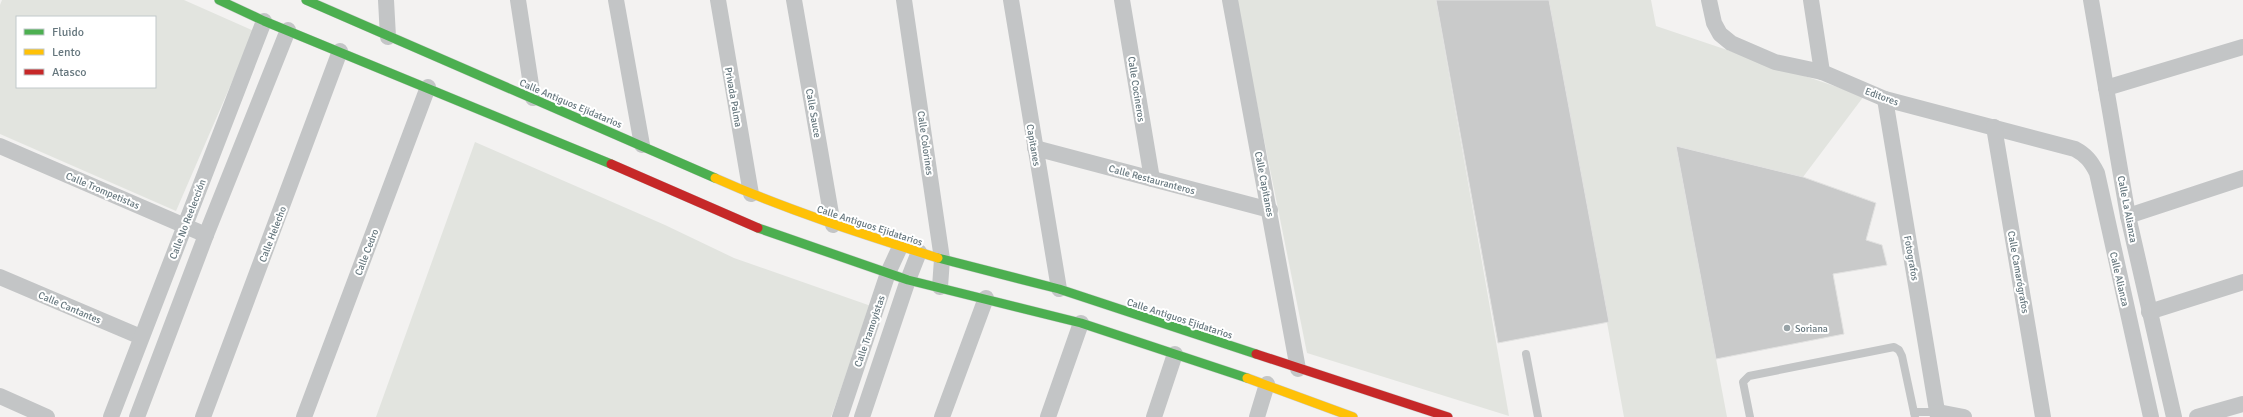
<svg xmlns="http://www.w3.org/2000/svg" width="2243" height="417" font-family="Signika,sans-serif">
<rect width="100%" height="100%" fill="#f3f2f1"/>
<g fill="#e2e4df" fill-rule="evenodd">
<path d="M2 0H184L254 31 176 211 0 134V5ZM17 17H155V87H17Z"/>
<path d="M1236 0H1436L1509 416 1307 353Z"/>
<path d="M1549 0H1651L1656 26 1864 96 1803 177 1676 146 1727 417H1624Z"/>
<path d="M475 142 665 225 734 258 871 306 831 417H376Z"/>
</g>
<g fill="#c9caca" stroke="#e2e2e1">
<path d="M1436 0H1549L1609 322 1498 343Z"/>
<path d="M1676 146 1803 177 1876 203 1866 240 1882 245 1887 265 1833 274 1844 334 1716 359Z"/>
</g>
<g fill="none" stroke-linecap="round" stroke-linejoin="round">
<g stroke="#cdcece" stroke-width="10">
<g id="fast">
<path d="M219 0 264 21 611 164"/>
<path d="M306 0 715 178"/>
<path d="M758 228 908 280 1081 323 1247 378"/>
<path d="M938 258 1059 289 1256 354"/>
</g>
</g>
<g stroke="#cdcece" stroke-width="10">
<g id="slow">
<path d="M715 178C787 210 862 234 938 258"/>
<path d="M1247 378 1353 417"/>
</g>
</g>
<g stroke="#cdcece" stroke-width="10">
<g id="jam">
<path d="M611 164 758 228"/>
<path d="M1256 354 1448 417"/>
</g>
</g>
<g stroke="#c3c5c6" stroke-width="8">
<path d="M1526 354 1538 417"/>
<path d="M1914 412H1938"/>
<path d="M1750 417 1743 382 1749 376 1894 347 1899 350 1902 356 1915 417"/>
</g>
<g stroke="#c3c5c6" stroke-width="16">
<path d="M386 0 388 37"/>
<path d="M518 0 533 98"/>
<path d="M616 0 642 145"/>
<path d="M718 0 751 194"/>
<path d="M794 0 833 225"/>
<path d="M904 0 942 259 940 287"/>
<path d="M1011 0 1059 289"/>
<path d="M1122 0 1152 179"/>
<path d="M1230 0 1298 369"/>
<path d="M1709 0 1714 23 1720 34 1731 43 1775 62 1822 72 1885 99 2075 149C2086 155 2091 161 2097 173L2151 417"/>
<path d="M1811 0 1822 72"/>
<path d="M2091 0 2128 216 2174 417"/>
<path d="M2106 88 2243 47"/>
<path d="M1885 99 1938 417"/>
<path d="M1994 127 2043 417"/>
<path d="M0 146 206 235"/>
<path d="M1035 148 1270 210"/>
<path d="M2128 216 2243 178"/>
<path d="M0 277 141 337"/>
<path d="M2149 312 2243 282"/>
<path d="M0 396 47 417"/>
<path d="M1938 412 1964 417"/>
<path d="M111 417 264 21"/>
<path d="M137 417 206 235 288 30"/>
<path d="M203 417 340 51"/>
<path d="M304 417 428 87"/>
<path d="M840 417 888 273 900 247"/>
<path d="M862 417 908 280 919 252"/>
<path d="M942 417 986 298"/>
<path d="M1048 417 1081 323"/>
<path d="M1154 417 1175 354"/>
<path d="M1257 417 1267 384"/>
<path d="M2197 417 2243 404"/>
</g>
<use href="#fast" stroke="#4caf50" stroke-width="9"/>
<use href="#slow" stroke="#ffc107" stroke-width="9"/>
<use href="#jam" stroke="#c62828" stroke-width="9"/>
</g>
<circle fill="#97a2a6" stroke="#fff" stroke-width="1.5" cx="1787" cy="328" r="4"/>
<g text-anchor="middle" stroke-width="4" stroke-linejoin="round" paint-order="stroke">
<g font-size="10" fill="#66777e" stroke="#fff">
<text transform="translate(1137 89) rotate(81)" y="4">Calle Cocineros</text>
<text transform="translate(1882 96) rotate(20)" y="4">Editores</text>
<text transform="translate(734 97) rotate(80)" y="4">Privada Palma</text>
<text transform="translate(571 103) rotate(23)" y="4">Calle Antiguos Ejidatarios</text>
<text transform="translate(814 113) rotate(80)" y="4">Calle Sauce</text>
<text transform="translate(926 143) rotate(82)" y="4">Calle Colorines</text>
<text transform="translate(1034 145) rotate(80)" y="4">Capitanes</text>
<text transform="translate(1152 179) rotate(15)" y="4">Calle Restauranteros</text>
<text transform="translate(1265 184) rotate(79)" y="4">Calle Capitanes</text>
<text transform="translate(103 190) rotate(23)" y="4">Calle Trompetistas</text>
<text transform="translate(2128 209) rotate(79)" y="4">Calle La Alianza</text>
<text transform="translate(187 219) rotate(-69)" y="4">Calle No Reelección</text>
<text transform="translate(870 225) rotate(18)" y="4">Calle Antiguos Ejidatarios</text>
<text transform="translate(272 234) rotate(-69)" y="4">Calle Helecho</text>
<text transform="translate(366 252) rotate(-69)" y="4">Calle Cedro</text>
<text transform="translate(1912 258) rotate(80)" y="4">Fotografos</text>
<text transform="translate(2019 272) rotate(80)" y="4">Calle Camarógrafos</text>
<text transform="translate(2120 279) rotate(77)" y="4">Calle Alianza</text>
<text transform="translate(70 307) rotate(23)" y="4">Calle Cantantes</text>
<text transform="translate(1180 318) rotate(18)" y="4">Calle Antiguos Ejidatarios</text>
<text transform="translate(869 331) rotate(-71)" y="4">Calle Tramoyistas</text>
</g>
<g font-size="10" fill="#66777e" stroke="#fff" text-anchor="start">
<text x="1795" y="332">Soriana</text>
</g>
</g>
<rect x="16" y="16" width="140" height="72" fill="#ffffff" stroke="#c2c9cb"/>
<rect x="24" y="29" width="20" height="6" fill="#4caf50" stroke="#c2c9cb"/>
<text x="52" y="36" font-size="12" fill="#66777e">Fluido</text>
<rect x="24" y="49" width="20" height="6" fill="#ffc107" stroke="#c2c9cb"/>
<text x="52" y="56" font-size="12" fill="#66777e">Lento</text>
<rect x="24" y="69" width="20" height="6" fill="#c62828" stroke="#c2c9cb"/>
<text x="52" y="76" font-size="12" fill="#66777e">Atasco</text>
</svg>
